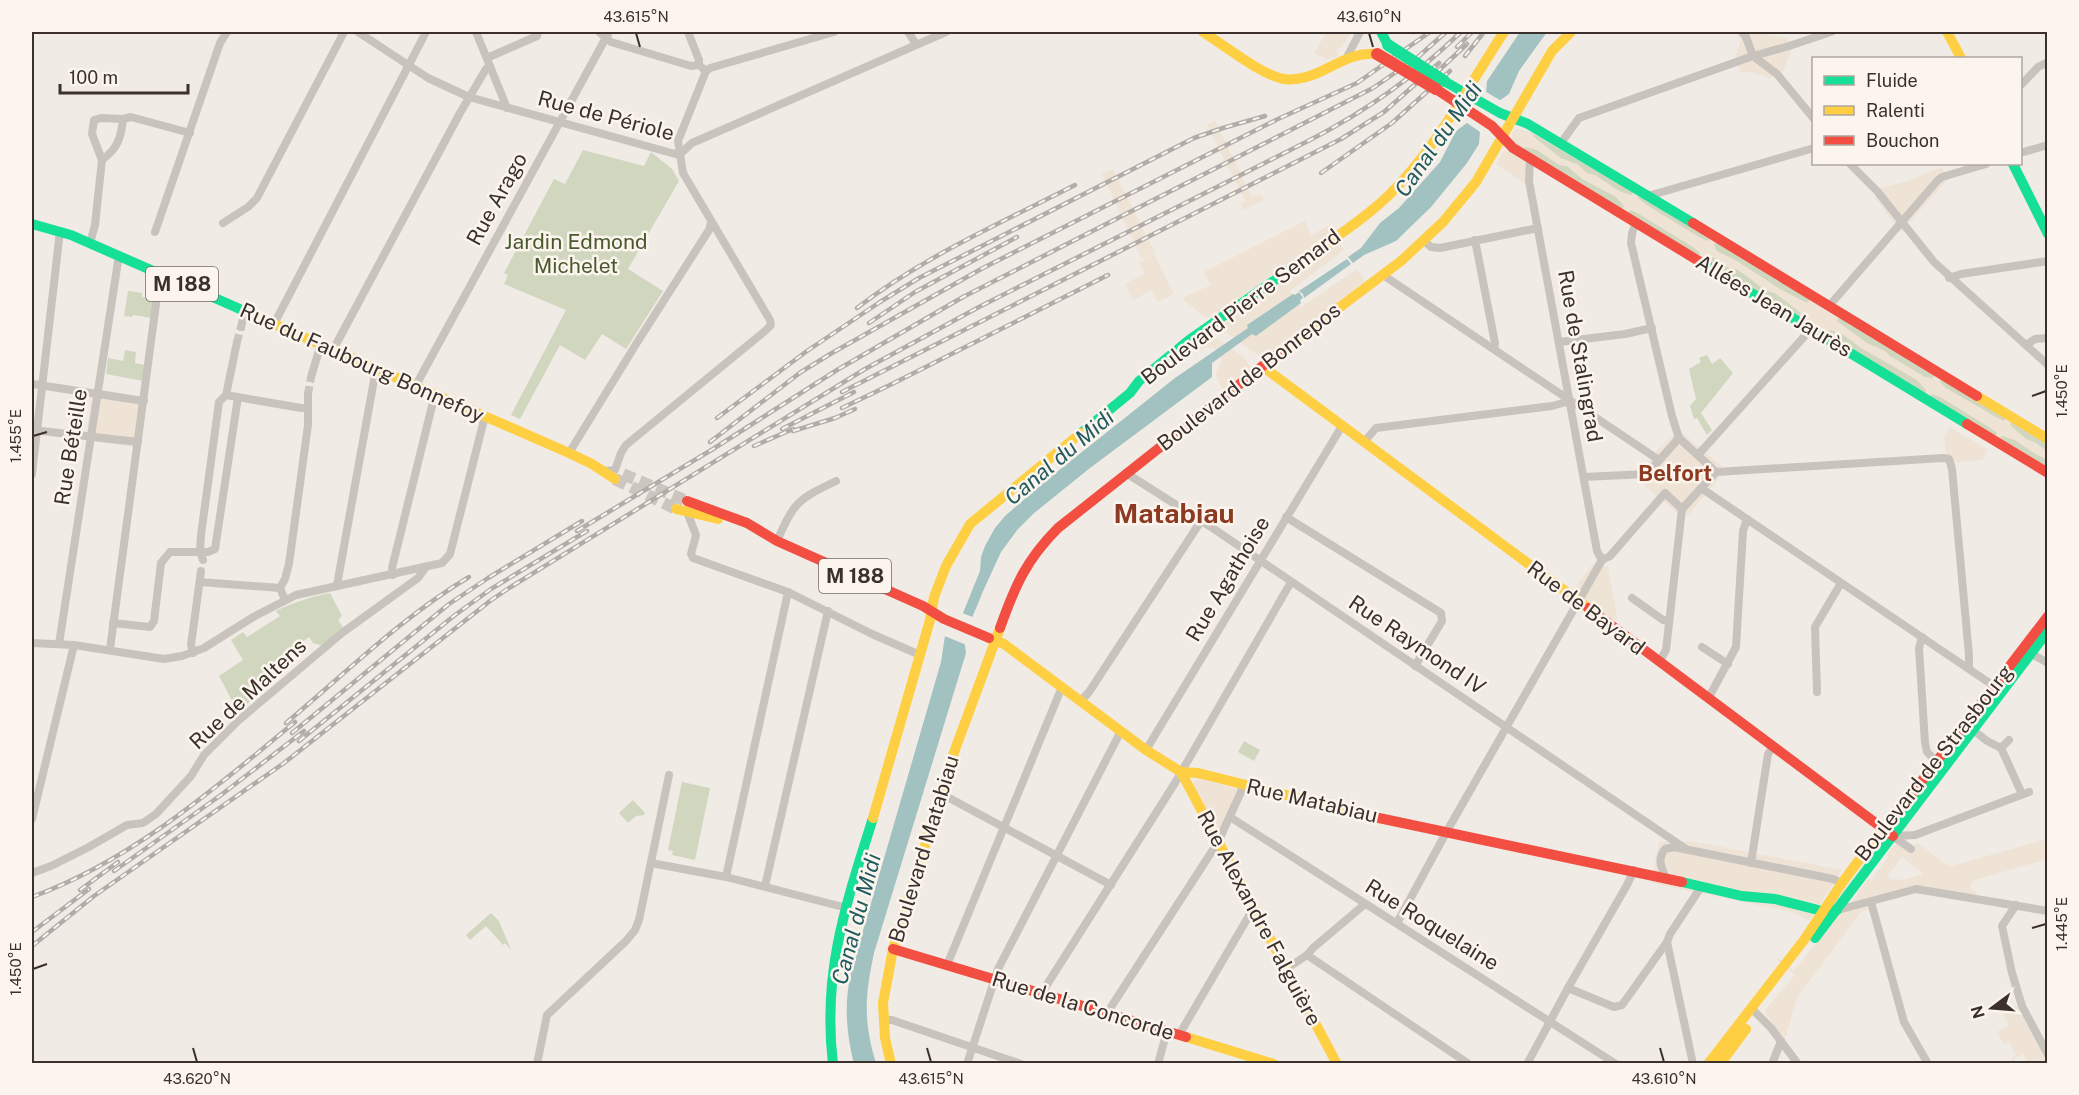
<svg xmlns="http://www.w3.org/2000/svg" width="2079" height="1095" font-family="'Public Sans',sans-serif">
<rect width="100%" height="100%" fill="#f0ebe5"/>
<g fill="#d1d6bf">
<path d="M1517 129 1532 133 1633 192 2047 443V468L1523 150 1512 139V133Z"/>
<path d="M583 150 644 166 651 152 672 169 679 181 628 269 663 291 626 349 602 334 585 360 560 345 520 419 511 415 566 310 504 284 508 275 504 273 554 179 565 184Z"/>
<path d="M128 291 142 293V297L154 299 152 318 133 315 132 317 124 316Z"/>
<path d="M125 350 136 352 135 363 145 365 143 381 106 374 108 358 123 361Z"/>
<path d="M1707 355 1712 364 1720 358 1733 373 1701 413 1712 430 1707 435 1697 418 1694 419 1690 406 1696 399 1689 369 1701 362 1699 358Z"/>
<path d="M330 593 342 616 338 620 344 629 323 646 313 643 309 637 283 656 290 666 238 712 219 676 243 660 231 640 243 632 247 637 280 616 276 611C294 602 311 597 330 593Z"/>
<path d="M1244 741 1260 750 1254 761 1238 752Z"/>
<path d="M682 782 710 788 695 860 672 855 673 851 668 850Z"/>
<path d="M633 800 645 813 644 815 636 816 628 823 619 813Z"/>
<path d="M491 913 499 921 511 950 505 943 503 945 486 926 470 940 466 935Z"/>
</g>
<g fill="#eee3d5" fill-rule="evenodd">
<path d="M1327 32H1351L1345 42 1336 51 1339 56 1329 60 1314 53Z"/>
<path d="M1735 32H1753L1787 38 1791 50 1783 72 1768 79 1766 77 1749 72H1740L1736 55 1741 39Z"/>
<path d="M1215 121 1252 197 1261 195 1264 200 1244 210 1241 204 1245 201 1207 125Z"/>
<path d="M1517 129 1534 134 1533 136 1561 158 1577 164 1587 173 1595 175 1619 191 1631 195 1633 192 1639 195 1638 198 1645 204 1699 237 1708 241 1710 238 1716 242 1714 245 1717 251 1737 261 1780 289 1807 303 1810 299 1839 317 1837 321 1867 343 1885 351 1890 356 1925 377 1933 378 1935 375 1941 379 1940 382 1946 388 1996 417 2004 421 2006 418 2012 422 2010 425 2026 439 2036 443 2047 451V460L2029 450 2015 440 2002 436 2000 439 1995 436 1997 433 1989 427 1940 397 1932 394 1930 396 1925 393 1926 390 1917 380 1861 348 1842 334 1830 330 1828 334 1799 317 1801 313 1776 294 1762 288 1748 277 1736 269H1730L1715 258 1707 257 1705 260 1699 256 1700 253 1693 247 1639 214 1630 210 1628 213 1622 209 1624 206 1616 197 1582 179 1567 166 1559 165 1537 150 1525 147 1524 149 1512 139V133Z"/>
<path d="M1507 151 1528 162 1529 183 1525 184 1496 164 1503 152Z"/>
<path d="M1942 167 1947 180 1901 232 1875 198 1881 188 1908 181Z"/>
<path d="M1113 169 1155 253 1142 259 1102 174Z"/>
<path d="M1305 221 1311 235 1330 225 1334 232 1211 318 1203 316 1182 298 1211 285 1204 272Z"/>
<path d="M1338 240 1344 250 1290 291 1301 307 1357 269 1365 281 1263 359 1227 333 1224 323Z"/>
<path d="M1154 254 1174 294 1158 302 1152 290 1133 300 1125 284 1144 274 1139 262Z"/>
<path d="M1210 334 1243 357 1250 366 1249 370 1223 391 1216 376V372L1222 362 1219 354 1214 348 1206 347 1196 353 1190 345 1203 335Z"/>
<path d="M103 390 141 397 134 447 96 442 87 430 92 396Z"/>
<path d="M1950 427 1988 450 1982 460 1955 462 1946 454 1944 437Z"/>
<path d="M1681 432 1722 466V475L1688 515 1677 513 1639 480 1642 470 1658 449 1672 436Z"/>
<path d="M1594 563 1608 567 1617 617 1613 623 1572 591Z"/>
<path d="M1199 778 1237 789 1238 793 1221 831 1217 832 1199 794 1196 793 1193 786 1194 781Z"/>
<path d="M2047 839V859L1975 880 1971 883 1970 889 1977 892 1976 896 1919 886 1849 905 1868 879 1871 880 1888 857 1886 855 1897 843 1909 850 1918 843 1945 864 1952 866ZM1902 857 1922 872 1921 875 1903 880 1889 878 1888 875Z"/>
<path d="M1690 841 1759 854 1842 870 1809 921 1792 912 1651 883 1659 842Z"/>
<path d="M1867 906 1869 909 1862 911 1797 998 1786 1036 1783 1038 1766 1014V1009L1795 975 1776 959 1778 958 1794 971 1838 914Z"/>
<path d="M2017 1006 2047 1063H2026L2028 1062 2023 1054 2014 1059 2016 1063H2014L2011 1058 2016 1055 2009 1042 2004 1045 1997 1032 2009 1025 2002 1011Z"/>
</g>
<g fill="#a1c2c1">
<path d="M1520 32H1547L1519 71 1509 94 1499 101 1480 131 1479 144 1467 163 1431 207 1396 241 1364 255 1353 263 1348 257 1361 248 1380 223 1399 208 1440 162 1456 131 1467 123 1486 93 1487 81Z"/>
<path d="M1347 259 1351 264 1304 298 1303 294 1299 291Z"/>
<path d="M1299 292 1303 298 1300 300 1301 303 1256 336 1252 334 1212 363V377L1090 468 1033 514 1018 529 1001 552 984 589 964 637 966 653 874 953C865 995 863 1021 876 1063L854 1064C846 1032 844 1004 851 972L941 662 945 636 963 613 980 571 981 557 985 546 995 528 1005 516 1043 483 1175 378 1248 328 1247 325 1293 294 1295 295Z"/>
</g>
<g fill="#f0ebe5">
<path d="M1483 90 1503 102 1483 134 1467 123H1462L1465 121 1483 92Z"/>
<path d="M960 612 975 618 967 637 969 646 942 635Z"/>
</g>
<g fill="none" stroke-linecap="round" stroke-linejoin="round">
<g stroke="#ccc6c0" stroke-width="8" stroke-dasharray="8 4" stroke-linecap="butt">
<path d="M237 342 241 327"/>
<path d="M308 394 311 377"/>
</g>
<g stroke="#ccc6c0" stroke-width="12" stroke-dasharray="12 6" stroke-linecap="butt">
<path d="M623 474 687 501"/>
<path d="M615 479 676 509"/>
</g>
<g stroke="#c9c3be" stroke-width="8">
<path d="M358 32 428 78 469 97 679 155"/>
<path d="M476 32 507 108"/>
<path d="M599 32 611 42 691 66 699 65 706 71"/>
<path d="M688 32 699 60V65"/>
<path d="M908 32 916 44"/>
<path d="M1742 32 1746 37 1753 56 1777 74 1814 119"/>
<path d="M487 58 537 36 538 32"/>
<path d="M1346 59 1360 32"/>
<path d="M2020 86 2038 67 2048 62"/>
<path d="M1561 143 1579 118 1753 56 1789 46 1831 32"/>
<path d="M2020 153 2048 145"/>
<path d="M679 155 692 143 946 32"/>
<path d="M1530 158 1529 181 1597 551 1602 560"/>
<path d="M102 160C118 148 121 138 123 119L131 117 190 133"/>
<path d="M102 160 92 134 94 120 101 118 123 119"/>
<path d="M1850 164 1877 191 1934 262 2048 365"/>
<path d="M1648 196 1814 148"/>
<path d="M223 223 248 207 257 198 344 32"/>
<path d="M1636 223 1632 233 1631 243 1672 416 1679 438"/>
<path d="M155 232 220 43 227 32"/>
<path d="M1475 240 1495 343 1494 348"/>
<path d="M1424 241 1431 247 1440 248 1538 228"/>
<path d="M90 243 95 225 102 160"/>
<path d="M1383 275 1659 460"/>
<path d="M1949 278 1961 274 2048 261"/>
<path d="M1829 306 1938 180 1942 177 1986 164"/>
<path d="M274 324 426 32"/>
<path d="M241 327 245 311"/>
<path d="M237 342 226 395 301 408H308V394"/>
<path d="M1559 342 1625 334 1652 328"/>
<path d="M2026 345 2035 339 2048 338"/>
<path d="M333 350 460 113 486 69 490 66"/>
<path d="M311 377 321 344"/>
<path d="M32 384 144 401"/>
<path d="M416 385 609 32"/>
<path d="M33 430 138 442"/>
<path d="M1679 438 1716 472 1682 509"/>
<path d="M1364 442 1376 428 1552 406 1570 401"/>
<path d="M569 453 638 341 709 230 711 223"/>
<path d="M1698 455 1811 329"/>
<path d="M604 471 615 470 621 453 626 445 765 331 771 325 770 320 683 173 678 141 706 71 710 68 834 32"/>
<path d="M1716 472 1943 458 1949 459 1952 469 1969 655V667"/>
<path d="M1126 473 1211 527 1686 849"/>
<path d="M32 474 60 231"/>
<path d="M1584 477 1647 474 1679 438"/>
<path d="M1701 488 1994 686"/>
<path d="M687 512 696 535 691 554 693 558 788 592 872 634 920 655"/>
<path d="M1286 517 1441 613 1442 621 1415 666"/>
<path d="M777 541C795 501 797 500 836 481"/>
<path d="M203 560 200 551 201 535 219 402 226 395"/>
<path d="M393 575 392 568 435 394"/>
<path d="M200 582 280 588"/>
<path d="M337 585 376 369"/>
<path d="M1632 598 1663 620 1669 621"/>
<path d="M285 600 280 588 285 579 289 564 308 425V408"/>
<path d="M113 623 150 627 154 621 161 563 170 552H208L215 549 238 397"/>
<path d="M1922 637 1919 648 1925 743 1927 752 1937 762"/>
<path d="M32 643 74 645 164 659 182 656 204 648 255 616 296 595 442 563 450 554 485 416"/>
<path d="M59 644 119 255"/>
<path d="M1702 647 1728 664"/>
<path d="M110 649 160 274"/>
<path d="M193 653 191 645 201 571"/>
<path d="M2030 653 2048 663"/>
<path d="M1659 662 1666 650 1682 509"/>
<path d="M1817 692 1815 627 1841 583"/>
<path d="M1708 699 1736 647 1743 531 1747 519"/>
<path d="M1081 701 1089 692 1201 521"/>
<path d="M1972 729 1987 741 2001 748"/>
<path d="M2001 748 2022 794"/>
<path d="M2001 748 2009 740"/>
<path d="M1146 750 1342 426"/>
<path d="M940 793 1111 885"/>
<path d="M1230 817 1616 1064"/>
<path d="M32 819 74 645"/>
<path d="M1893 836 1915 835 2029 792"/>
<path d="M1894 837 1911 849"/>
<path d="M651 863 726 877 847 908"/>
<path d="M1751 863 1768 754 1773 747"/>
<path d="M32 873 51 866 87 848 127 825 143 823 156 814 191 776 204 755 239 720 342 633 418 578 426 567"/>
<path d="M726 877 788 592"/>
<path d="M1666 878C1661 867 1657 859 1665 849L1674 847 1833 879 1842 883"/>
<path d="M765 886 828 611"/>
<path d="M1871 902 1904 1022 1928 1064"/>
<path d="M2016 905 2002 926 2012 973 2022 1006 2048 1055"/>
<path d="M1838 910 1916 889 2048 911"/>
<path d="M1397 923 1447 831 1602 560 1610 556 1665 493 1682 509"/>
<path d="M1667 942 1693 1064"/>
<path d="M1307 955 1469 1064"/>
<path d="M947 965 1062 687"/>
<path d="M1286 969 1307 955 1313 948 1365 904"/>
<path d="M1568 988 1614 1007 1622 1005 1667 942 1670 934 1701 887"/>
<path d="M1041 994 1175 783 1291 582"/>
<path d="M1751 1008 1771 1028 1798 1064"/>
<path d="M1109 1013 1111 1007 1218 842 1241 792 1242 784"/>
<path d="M883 1020H892L1021 1064"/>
<path d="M1179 1035 1250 914 1255 910"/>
<path d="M537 1064 547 1015 626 941 635 930 639 920 669 775"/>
<path d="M967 1064 998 969 1121 731"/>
<path d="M1158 1064 1167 1031"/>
<path d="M1527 1064 1568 988 1627 885 1634 870"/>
<path d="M1772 1064 1781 1041"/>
</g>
<g stroke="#16e098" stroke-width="10">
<path d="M1381 32 1388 45"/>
<path d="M1444 81 1500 113 1528 124 1693 223"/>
<path d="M2013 164 2048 234"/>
<path d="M32 224 71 235 249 313"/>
<path d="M1702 263 1967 424"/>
<path d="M1081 433 1130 393 1139 381 1189 340 1318 250"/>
<path d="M1682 882 1742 896 1775 899 1822 911 1837 910"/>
<path d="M1815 938 2048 631"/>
<path d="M833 1064C822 972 846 904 873 818"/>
</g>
<g stroke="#ffcf43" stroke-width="10">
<path d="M1203 32C1224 45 1261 75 1284 79 1298 81 1312 76 1324 70 1342 61 1357 52 1377 54"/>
<path d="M1947 32 1961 58"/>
<path d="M1318 250C1343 232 1369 215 1390 194 1436 149 1469 85 1504 32"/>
<path d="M249 313 569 453 592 464 615 479"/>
<path d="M1279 353 1401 261 1443 222 1476 182 1552 51 1571 32"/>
<path d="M1262 366 1588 608"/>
<path d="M1977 396 2048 439"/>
<path d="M676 509 718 519"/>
<path d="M989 638 1004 644 1146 750 1181 772 1198 773 1379 818"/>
<path d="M1181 772 1337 1064"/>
<path d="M873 818 930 620 934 597 946 566 970 524 1081 433"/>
<path d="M1186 1037 1274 1064"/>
<path d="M891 1064 885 1038 883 1003 893 949 953 755 1000 628"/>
<path d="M1708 1064 1804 940 1842 883 1882 829 1914 791"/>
<path d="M1720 1064 1746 1029"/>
</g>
<g stroke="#f24e42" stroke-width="10">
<path d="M1436 89 1492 126 1513 148 1702 263"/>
<path d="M1693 223 1977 396"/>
<path d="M1967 424 2048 473"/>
<path d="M687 501 747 523 777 541 923 606 944 619 989 638"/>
<path d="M1588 608 1893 836"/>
<path d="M1000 628C1015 586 1026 560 1058 528L1279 353"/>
<path d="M1914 791 2048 616"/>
<path d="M1379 818 1682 882"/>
<path d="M893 949 1186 1037"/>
</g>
<g stroke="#b1aca8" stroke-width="4.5">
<g id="rail">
<path d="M1457 47 1472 32"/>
<path d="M1465 56 1484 32"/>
<path d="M1436 73 1467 44"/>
<path d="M1321 173 1392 123 1450 71"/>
<path d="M857 308C923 257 1001 223 1075 185"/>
<path d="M869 323 915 292 1017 237"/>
<path d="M842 392 1341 139 1384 112 1439 63"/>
<path d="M842 408 892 384 1108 275"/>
<path d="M717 418 807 351 880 302 919 278 1194 138 1223 128 1265 116"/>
<path d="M782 429 854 392"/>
<path d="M793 431 835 418 855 409"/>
<path d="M710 442 801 372 832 353 983 268 1278 119 1357 83 1430 32"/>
<path d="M754 446 793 429"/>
<path d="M577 531 713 449 837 370 963 297 1373 88 1418 57 1446 32"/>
<path d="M286 723C346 673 402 617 469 577"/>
<path d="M292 733 449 604 488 578 582 521"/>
<path d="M299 741 455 615 491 589 587 531"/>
<path d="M114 871 221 795 304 731"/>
<path d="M80 890 118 862"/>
<path d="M32 897C131 861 214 789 295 722"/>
<path d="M32 932 89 889"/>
<path d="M32 946 94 896 284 763 490 601 509 588 865 369 979 307 1310 140C1368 110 1414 77 1461 32"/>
</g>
</g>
<use href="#rail" stroke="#fbf5ee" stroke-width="2" stroke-dasharray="7" stroke-linecap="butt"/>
<path stroke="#16e098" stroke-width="12" d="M1388 45 1444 81"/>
<path stroke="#f24e42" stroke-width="12" d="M1377 54 1436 89"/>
</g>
<path fill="none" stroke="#3b302b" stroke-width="2" d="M636 33 640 47M1369 33 1373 47M2032 396 2046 391M33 436 47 432M2032 928 2046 924M33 969 47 964M193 1048 197 1062M927 1048 931 1062M1660 1048 1664 1062"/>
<g text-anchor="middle" stroke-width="5" stroke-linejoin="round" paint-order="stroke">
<g fill="#fbf5ee" stroke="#756b66" stroke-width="1.5">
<rect x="146" y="267" width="72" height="34" rx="4.5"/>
<rect x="819" y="559" width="72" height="34" rx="4.5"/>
</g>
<g font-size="20" font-weight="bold" fill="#3b302b">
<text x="182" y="291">M 188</text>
<text x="855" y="583">M 188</text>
</g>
<g font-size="21" fill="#3b302b" stroke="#fbf5ee">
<text transform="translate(606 116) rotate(15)" y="7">Rue de Périole</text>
<text transform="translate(497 199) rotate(-61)" y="7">Rue Arago</text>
<text transform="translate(1774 306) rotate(31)" y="7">Allées Jean Jaurès</text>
<text transform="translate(1241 307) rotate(-37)" y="7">Boulevard Pierre Semard</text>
<text transform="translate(1580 356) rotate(80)" y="7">Rue de Stalingrad</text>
<text transform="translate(362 363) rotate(24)" y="7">Rue du Faubourg Bonnefoy</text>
<text transform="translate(1249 377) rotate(-38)" y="7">Boulevard de Bonrepos</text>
<text transform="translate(71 447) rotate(-81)" y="7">Rue Béteille</text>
<text transform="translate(1228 579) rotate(-59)" y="7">Rue Agathoise</text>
<text transform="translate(1586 608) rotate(37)" y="7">Rue de Bayard</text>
<text transform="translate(1417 645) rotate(34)" y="7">Rue Raymond IV</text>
<text transform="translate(248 694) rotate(-43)" y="7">Rue de Maltens</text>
<text transform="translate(1934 763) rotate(-52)" y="7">Boulevard de Strasbourg</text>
<text transform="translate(1312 801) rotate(13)" y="7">Rue Matabiau</text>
<text transform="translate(924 849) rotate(-73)" y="7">Boulevard Matabiau</text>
<text transform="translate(1259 918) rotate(62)" y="7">Rue Alexandre Falguière</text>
<text transform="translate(1432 925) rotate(32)" y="7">Rue Roquelaine</text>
<text transform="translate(1083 1006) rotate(17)" y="7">Rue de la Concorde</text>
</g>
<g font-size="21" fill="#4a5a2e" stroke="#fbf5ee">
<text x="576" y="249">Jardin Edmond<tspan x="576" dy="24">Michelet</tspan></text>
</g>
<g font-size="22" font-style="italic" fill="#1f5a5e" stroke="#fbf5ee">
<text transform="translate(1438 139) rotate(-55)" y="8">Canal du Midi</text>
<text transform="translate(1059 457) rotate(-40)" y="8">Canal du Midi</text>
<text transform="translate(856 919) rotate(-75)" y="8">Canal du Midi</text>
</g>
<g font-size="22" font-weight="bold" fill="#8c3b22" stroke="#fbf5ee">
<text x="1675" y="481">Belfort</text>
</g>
<g font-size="27" font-weight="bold" fill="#8c3b22" stroke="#fbf5ee">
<text x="1174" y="523">Matabiau</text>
</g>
</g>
<rect width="2079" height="1095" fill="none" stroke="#fbf5ee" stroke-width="66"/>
<rect x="1812" y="57" width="210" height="108" fill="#fbf5ee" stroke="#aea6a0" stroke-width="1.5"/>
<rect x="1824" y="76" width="30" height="9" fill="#16e098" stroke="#aea6a0" stroke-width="1.5"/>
<text x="1866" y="87" font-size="18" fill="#3b302b">Fluide</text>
<rect x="1824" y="106" width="30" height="9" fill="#ffcf43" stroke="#aea6a0" stroke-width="1.5"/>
<text x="1866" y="117" font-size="18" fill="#3b302b">Ralenti</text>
<rect x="1824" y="136" width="30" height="9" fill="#f24e42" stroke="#aea6a0" stroke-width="1.5"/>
<text x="1866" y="147" font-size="18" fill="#3b302b">Bouchon</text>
<g transform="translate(1992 1008) rotate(254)" stroke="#fbf5ee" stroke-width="4.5" paint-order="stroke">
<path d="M0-4.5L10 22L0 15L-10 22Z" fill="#3b302b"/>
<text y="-9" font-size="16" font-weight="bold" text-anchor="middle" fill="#3b302b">N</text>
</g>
<path d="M60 84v9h128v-9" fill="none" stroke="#3b302b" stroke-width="3"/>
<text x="69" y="84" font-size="18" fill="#3b302b" stroke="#fbf5ee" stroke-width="4.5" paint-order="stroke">100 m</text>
<rect x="33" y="33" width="2013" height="1029" fill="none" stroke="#3b302b" stroke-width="2"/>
<g font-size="15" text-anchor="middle" fill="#3b302b">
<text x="636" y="22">43.615°N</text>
<text x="1369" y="22">43.610°N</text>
<text transform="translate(2062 391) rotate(-90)" y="5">1.450°E</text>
<text transform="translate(16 436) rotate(-90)" y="5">1.455°E</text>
<text transform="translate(2062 924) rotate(-90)" y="5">1.445°E</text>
<text transform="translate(16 969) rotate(-90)" y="5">1.450°E</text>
<text x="197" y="1084">43.620°N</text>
<text x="931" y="1084">43.615°N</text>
<text x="1664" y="1084">43.610°N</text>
</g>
</svg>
